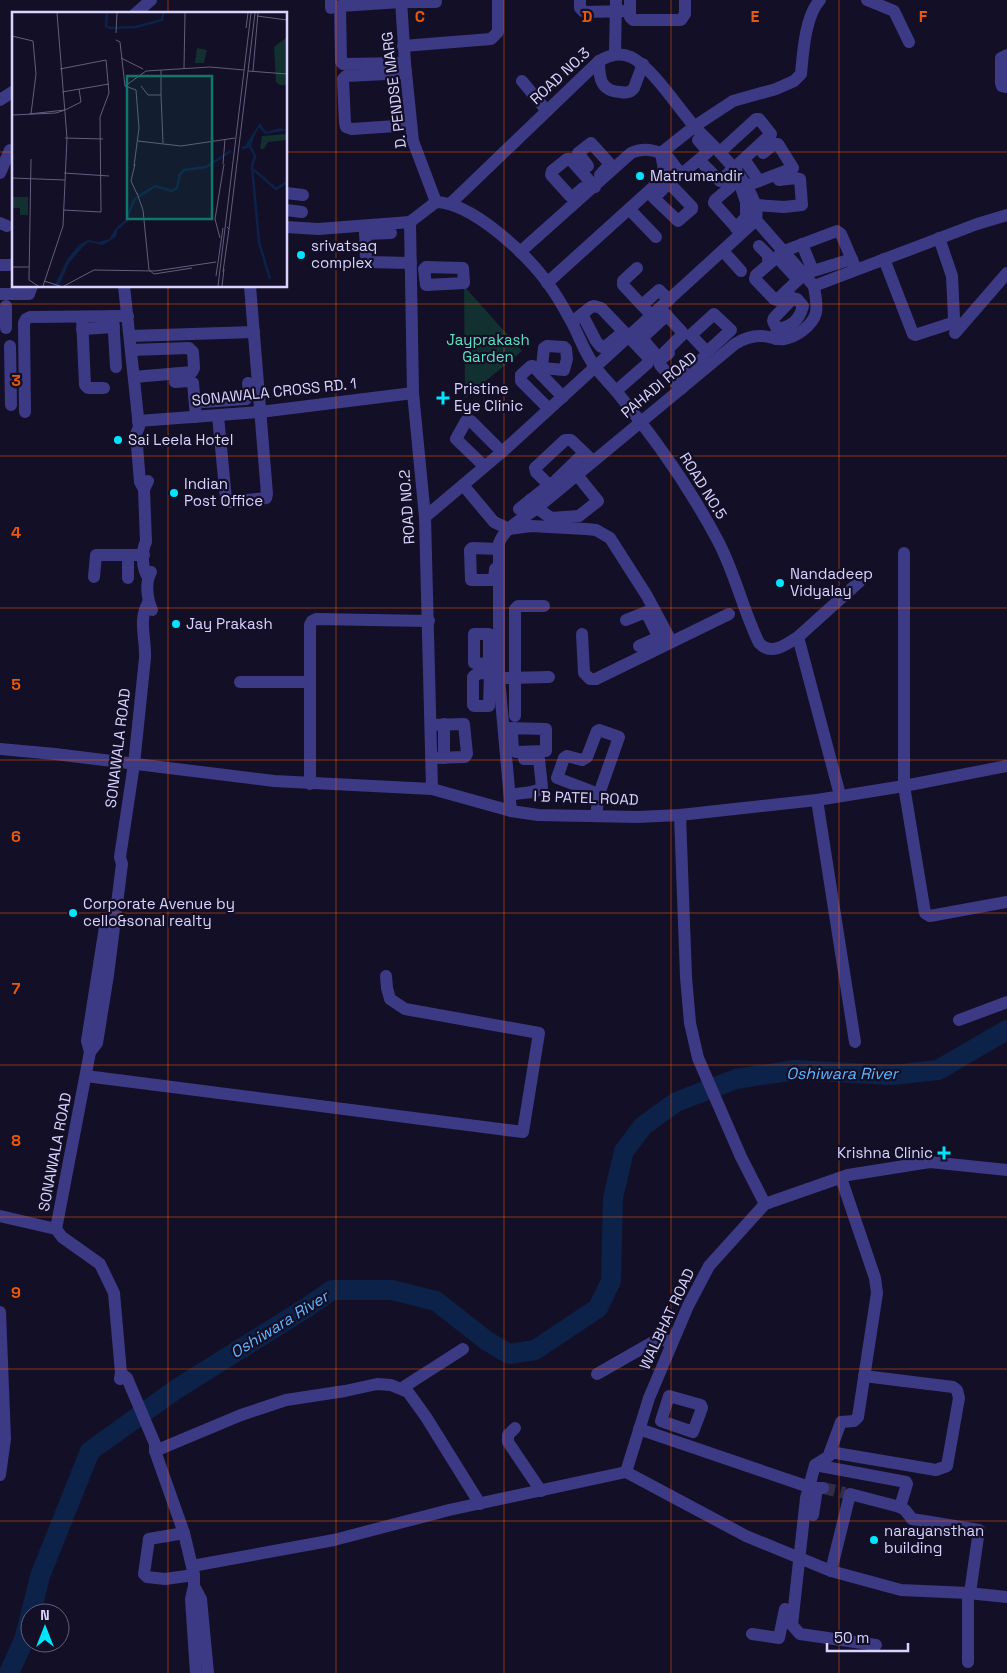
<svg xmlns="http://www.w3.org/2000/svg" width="1007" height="1673" font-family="'Space Grotesk',sans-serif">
<rect width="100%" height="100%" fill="#130f26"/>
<path fill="#12302f" d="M464 286 522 351 465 398Z"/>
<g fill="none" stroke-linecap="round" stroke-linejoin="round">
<g stroke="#0c2248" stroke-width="20">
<path d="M31 1613 40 1576 90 1451 175 1390 306 1308 332 1290H392L436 1301 487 1341 509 1354 535 1350 598 1308 611 1281 613 1198 624 1151 643 1126 676 1102 736 1079 795 1070 892 1075 938 1070 1007 1030"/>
<path d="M9 1673 24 1640 30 1616"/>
</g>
<path stroke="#312d47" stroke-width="12" stroke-dasharray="12 6" stroke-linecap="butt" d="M823 1488 845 1493"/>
<g stroke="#3d3a85" stroke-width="12">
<path d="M331 0V8"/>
<path d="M401 0 405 63 413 141 436 202"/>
<path d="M580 0V8L584 12 630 11"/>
<path d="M630 0V17L633 20H681L685 14V0"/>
<path d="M867 0 894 11 909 42"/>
<path d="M135 14 151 0"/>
<path d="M403 46 491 39 498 32V0"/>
<path d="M615 54 616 0"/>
<path d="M1007 55 1001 58V83L1002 86 1007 87"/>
<path d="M599 61C599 77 600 91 620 92 626 93 630 93 634 88L643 64"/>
<path d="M405 63 343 64 341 62 340 6 401 2H436"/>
<path d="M406 73 346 76 343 79 345 123 346 127 352 129 411 125"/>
<path d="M522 81 547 111"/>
<path d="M0 100 14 91"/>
<path d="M661 153 695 126 733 101 776 89 794 81 801 74C803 53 805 16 820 0"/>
<path d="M668 157 680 173 684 172 708 152 698 140"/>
<path d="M704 165 720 181 771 134 759 119H756L720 152"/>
<path d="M748 165 759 181"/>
<path d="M588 166 578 153 591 143 610 164 600 175"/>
<path d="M0 173 10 150"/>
<path d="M741 178 715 200 714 203 741 233"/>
<path d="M669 183 692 207V209L678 221 654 198Z"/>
<path d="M746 186 793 168 778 144H774L763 153"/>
<path d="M583 188 575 195 570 196 551 175 552 171 567 159H570L595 187"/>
<path d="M286 193 303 195"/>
<path d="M436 202C473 203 526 254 547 282 556 294 564 308 571 321 580 337 584 353 596 368 602 376 609 383 616 391 654 437 690 488 718 541 735 573 743 610 759 643 771 656 786 645 798 637"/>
<path d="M450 204 599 61C610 55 619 52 631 57 653 68 678 108 695 127 711 144 728 159 741 178 749 190 759 205 756 220L814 286"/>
<path d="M756 205 784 207 802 205 800 179 796 178 779 180"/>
<path d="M286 210 302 212"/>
<path d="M630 210 656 237"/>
<path d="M410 222 413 393 425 517 432 789"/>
<path d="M410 222 436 202"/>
<path d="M0 223 7 226"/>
<path d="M365 226 366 262 411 263"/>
<path d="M286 227 318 229 410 222"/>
<path d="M736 228 746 217V202L742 190"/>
<path d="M365 234 391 233"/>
<path d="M802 244 813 271 852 259"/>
<path d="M759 246 768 255V259"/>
<path d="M723 251 741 271"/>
<path d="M520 252 631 153C641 148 651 149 661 153"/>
<path d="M777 257 798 280"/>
<path d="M884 259 913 334 915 335 952 323 954 318 952 276 939 238"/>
<path d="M0 265H14"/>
<path d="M426 267 463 268 464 283 426 285 424 269Z"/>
<path d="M637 268 623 281V285L652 316"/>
<path d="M810 270 804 274 777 300 774 299 755 279 756 275 784 251 837 231 841 234 856 269"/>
<path d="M547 283 660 181 664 170 661 153"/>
<path d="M124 286 139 427 136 434 140 482 144 489"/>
<path d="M814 286 977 224 1007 215"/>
<path d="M0 294H29L32 286"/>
<path d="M642 305 659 290 669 300"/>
<path d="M6 306V328"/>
<path d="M660 308 682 332 683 334 662 355 657 356 642 338 667 315"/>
<path d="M582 314 596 341 601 347H605L622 333"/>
<path d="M714 314 731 330 707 352 691 335Z"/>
<path d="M113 316 116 367"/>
<path d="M82 317 85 385 88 388H104"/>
<path d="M572 322 591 307 594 306 601 308 648 357V363L616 391"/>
<path d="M82 329 114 327"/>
<path d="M955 333 1007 273"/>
<path d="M130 336 254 332"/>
<path d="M776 339 777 329 773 321 774 318 793 298 797 299 803 306C799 321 791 327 777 329"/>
<path d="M10 346 11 405"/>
<path d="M547 346 564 347 566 349 567 359 564 370 543 368 542 366 544 348Z"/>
<path d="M131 350 189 348 193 352 194 368 192 372 134 377"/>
<path d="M669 353 660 360V365L681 389"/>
<path d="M175 382 188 381 193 383 196 417"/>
<path d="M675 382 703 358"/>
<path d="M203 402 246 399 249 393 248 383"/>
<path d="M549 409 521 381V375L531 366H533L563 397"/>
<path d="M25 412 24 323 26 319 30 317 128 316"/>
<path d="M218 416 226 499 231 502 266 498 267 494 250 286"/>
<path d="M138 421 260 412 413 393"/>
<path d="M484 466 456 439 466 421H471L502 452"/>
<path d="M148 481 144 489 146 542C141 551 142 569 148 577"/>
<path d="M463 485 494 522 509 529 531 526 586 529 596 530 610 538 647 596 671 641"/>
<path d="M550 486 584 453"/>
<path d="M556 492 536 472 535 468 565 440H571L593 461"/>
<path d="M530 500 537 508 551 518 579 516 598 501 577 475"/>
<path d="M519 509 543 490"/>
<path d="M425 517 502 452 756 220"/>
<path d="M904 553V786L925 913 930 916 1007 902"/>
<path d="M495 569 494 580H471L470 550 472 548 499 549"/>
<path d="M151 572C145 582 147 599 152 610"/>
<path d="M94 577 96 555H144"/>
<path d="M128 578V555"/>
<path d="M626 620 646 612 663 646"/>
<path d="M474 634H489V664L474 663Z"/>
<path d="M582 634 584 673 590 679H596L729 614"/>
<path d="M639 646 659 637"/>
<path d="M490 673 489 706H474L473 705V677C478 671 490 673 499 673"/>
<path d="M506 678 549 677"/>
<path d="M240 682H310"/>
<path d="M515 716V609L518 606H544"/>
<path d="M444 724V758"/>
<path d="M431 725 464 724 467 754 465 757 432 758"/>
<path d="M504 728 546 729V751L516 752 513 750 512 735"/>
<path d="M0 749 55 754 274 781 432 789 511 811 538 815 638 817 680 815 817 800 904 786 1007 766"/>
<path d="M310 784V625L312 621 316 619 429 621"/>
<path d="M840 795 798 637 859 582"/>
<path d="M510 796C520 791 535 795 542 787L539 759H524"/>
<path d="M817 800 855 1042"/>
<path d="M511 811 499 678V543C505 527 524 518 537 508L735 344C746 337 756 334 769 337 774 338 779 340 784 339 790 338 798 334 802 331 821 317 817 307 814 286"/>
<path d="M680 815 686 977 690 1023 698 1058 741 1157 765 1204"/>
<path d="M596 816 599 794 619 737 599 730 597 731 587 757 582 760 567 756 564 758 557 778 599 794"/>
<path d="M959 1020 1007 1002"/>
<path d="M90 1052 97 1043 108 975 122 864 120 857 134 764 145 658C146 639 138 620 148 603"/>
<path d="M86 1076 523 1132 539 1033 405 1009 390 999 387 988 386 976"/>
<path d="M0 1216 56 1229 62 1237 100 1264 114 1293 121 1373 120 1379"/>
<path d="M56 1229 90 1052 87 1041 105 927"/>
<path d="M0 1312 5 1439 0 1475"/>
<path d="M121 1373 127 1378 155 1444V1451L184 1533 194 1575V1586L191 1599 196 1673"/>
<path d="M597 1374 653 1342 659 1340 672 1341"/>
<path d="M864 1376 953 1387 957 1390 959 1398 947 1466 936 1470 830 1452 829 1456 815 1465 806 1498 792 1625 800 1634 876 1645"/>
<path d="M402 1388 463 1349"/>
<path d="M669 1396 701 1405 702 1408 693 1432 661 1421Z"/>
<path d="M515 1428 508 1435V1442L541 1491"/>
<path d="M639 1429 809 1487"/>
<path d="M155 1451 241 1415 286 1400 345 1391 377 1384 391 1385 408 1392 426 1417 480 1504"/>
<path d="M830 1452 841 1422 854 1421 858 1417 877 1293 875 1278 841 1178"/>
<path d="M815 1465 906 1482 907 1484 900 1507 850 1494 831 1571"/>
<path d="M626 1472 649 1398 688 1306 709 1266 765 1204 848 1175 930 1162 1007 1170"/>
<path d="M900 1507 905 1510 912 1519 979 1530 970 1593"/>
<path d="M813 1515 817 1488H823"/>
<path d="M184 1533 149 1539 144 1574 147 1577 165 1579 194 1575"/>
<path d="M192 1566 334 1540 449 1510 626 1472 746 1536 831 1571 901 1590 968 1593 1007 1597"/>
<path d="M194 1586 201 1599 208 1673"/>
<path d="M968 1593V1662"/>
<path d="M752 1634 779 1638 785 1609"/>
</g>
</g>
<path fill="none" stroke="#e8590c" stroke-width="1" stroke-opacity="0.55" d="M168 0V14M336 0V1673M504 0V1673M671 0V1673M839 0V1673M0 152H14M286 152H1007M168 286V1673M0 304H1007M0 456H1007M0 608H1007M0 760H1007M0 913H1007M0 1065H1007M0 1217H1007M0 1369H1007M0 1521H1007"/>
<g fill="#00e5ff" stroke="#130f26" stroke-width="2">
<circle cx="640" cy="176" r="5"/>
<circle cx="301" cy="255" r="5"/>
<path d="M440.5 390.5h5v5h5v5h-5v5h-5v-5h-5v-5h5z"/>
<circle cx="118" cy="440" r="5"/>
<circle cx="174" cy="493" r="5"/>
<circle cx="780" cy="583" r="5"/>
<circle cx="176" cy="624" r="5"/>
<circle cx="73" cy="913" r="5"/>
<path d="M941.5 1145.5h5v5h5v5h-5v5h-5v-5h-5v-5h5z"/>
<circle cx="874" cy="1540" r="5"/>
</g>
<g text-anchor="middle" stroke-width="4.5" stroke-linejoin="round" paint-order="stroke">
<g font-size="15" fill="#d9d4ff" stroke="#130f26">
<text transform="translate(560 76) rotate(-43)" y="5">ROAD NO.3</text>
<text transform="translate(394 90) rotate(-97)" y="5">D. PENDSE MARG</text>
<text transform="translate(659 385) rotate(-40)" y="5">PAHADI ROAD</text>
<text transform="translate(274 392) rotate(-6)" y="5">SONAWALA CROSS RD. 1</text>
<text transform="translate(703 486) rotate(58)" y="5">ROAD NO.5</text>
<text transform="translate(407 507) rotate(-94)" y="5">ROAD NO.2</text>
<text transform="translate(118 748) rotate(-83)" y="5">SONAWALA ROAD</text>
<text transform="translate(586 798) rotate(2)" y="5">I B PATEL ROAD</text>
<text transform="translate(55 1152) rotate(-79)" y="5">SONAWALA ROAD</text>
<text transform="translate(667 1319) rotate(-65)" y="5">WALBHAT ROAD</text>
</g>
<g font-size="15" fill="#d9d4ff" stroke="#130f26" text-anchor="start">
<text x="650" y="181">Matrumandir</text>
<text x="311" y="251">srivatsaq<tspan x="311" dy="17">complex</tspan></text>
<text x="454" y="394">Pristine<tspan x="454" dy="17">Eye Clinic</tspan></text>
<text x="128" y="445">Sai Leela Hotel</text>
<text x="184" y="489">Indian<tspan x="184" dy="17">Post Office</tspan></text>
<text x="790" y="579">Nandadeep<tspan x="790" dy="17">Vidyalay</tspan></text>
<text x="186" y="629">Jay Prakash</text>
<text x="83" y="909">Corporate Avenue by<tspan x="83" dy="17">cello&amp;sonal realty</tspan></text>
<text x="933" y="1158" text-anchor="end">Krishna Clinic</text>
<text x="884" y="1536">narayansthan<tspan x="884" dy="17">building</tspan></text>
</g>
<g font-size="15" fill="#5fe0c0" stroke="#130f26">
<text x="488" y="345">Jayprakash<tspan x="488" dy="17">Garden</tspan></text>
</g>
<g font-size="16" font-style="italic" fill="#62b6ff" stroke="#130f26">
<text x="842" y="1079">Oshiwara River</text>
<text transform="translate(279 1324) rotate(-32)" y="6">Oshiwara River</text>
</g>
</g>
<g transform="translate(12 12)">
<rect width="275" height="275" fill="#130f26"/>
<path d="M275 25V73H268L264 70 262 35ZM185 36 195 38 192 51H183ZM275 122V128L256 130 252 137H248L250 124ZM0 185H16V203H8V196H0Z" fill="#12302f"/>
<path d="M248 111 254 120 268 116 275 118 253 122 247 115 238 132 230 138ZM107 212 104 225 91 233 76 230 70 236 57 251 47 274H42L56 246 67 233 76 228 87 230 97 227Z" fill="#0c2248"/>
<path fill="none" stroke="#0c2248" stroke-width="2.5" d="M95 1 94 14 98 16 124 15 150 8 151 1M238 134 243 144 240 154 247 230 258 267M230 136 238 134 241 123M242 158 264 177 275 170M106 216 114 209 122 188 129 183 143 174 160 179 165 176 168 162 172 158 194 155 219 139"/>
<path fill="none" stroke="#625e7d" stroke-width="1" d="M245 4 275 8M234 16 236 1M104 21 105 1M0 24 21 29 24 62 19 102M104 28 108 30 113 74M109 46 131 57M172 56 173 1M48 57 94 48 97 81 88 105 89 200 51 198M149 58V83M134 59 198 55 232 58M236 59 275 62M241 59 246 1M129 74 136 83H149M124 78 113 74 134 59M50 80 97 72M149 83 151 131M53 98 69 90 67 77M0 103 44 101 53 98 17 102M53 126 91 127M126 129 169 134 223 126M19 147 17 268 26 274M123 152 119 169 125 182M211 152 213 127M122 154 127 116 124 78M52 161 97 164M0 166 53 168M125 181 131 198 137 258 142 262 180 256M217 217 243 1M208 226 203 207 212 152M0 255H17M211 260 217 217 215 215M204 264 211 216M32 269 48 274M31 274 51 214 55 126 45 1M52 274 82 258 143 259 204 250M206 274 239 1M210 274 212 257"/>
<path fill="#0f766e" fill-opacity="0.15" stroke="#0f766e" stroke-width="2.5" d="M115 64H200V207H115Z"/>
<rect width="275" height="275" fill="none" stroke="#d9d4ff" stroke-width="2.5"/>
</g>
<g font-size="16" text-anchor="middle" font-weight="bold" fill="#e8590c" stroke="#130f26" stroke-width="4.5" stroke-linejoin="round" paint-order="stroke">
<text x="420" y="22">C</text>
<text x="587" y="22">D</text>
<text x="755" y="22">E</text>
<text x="923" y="22">F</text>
<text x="16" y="386">3</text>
<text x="16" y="538">4</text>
<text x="16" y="690">5</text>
<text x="16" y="842">6</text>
<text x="16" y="994">7</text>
<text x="16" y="1146">8</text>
<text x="16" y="1298">9</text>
</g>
<g transform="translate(45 1628)"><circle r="24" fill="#130f26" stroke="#625e7d"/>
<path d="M0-4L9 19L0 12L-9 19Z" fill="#00e5ff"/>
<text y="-8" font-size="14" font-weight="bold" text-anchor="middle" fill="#d9d4ff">N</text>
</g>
<path d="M827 1643v8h81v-8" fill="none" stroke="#d9d4ff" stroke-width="2.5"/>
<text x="834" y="1643" font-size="15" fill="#d9d4ff" stroke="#130f26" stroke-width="4" paint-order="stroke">50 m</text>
</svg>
